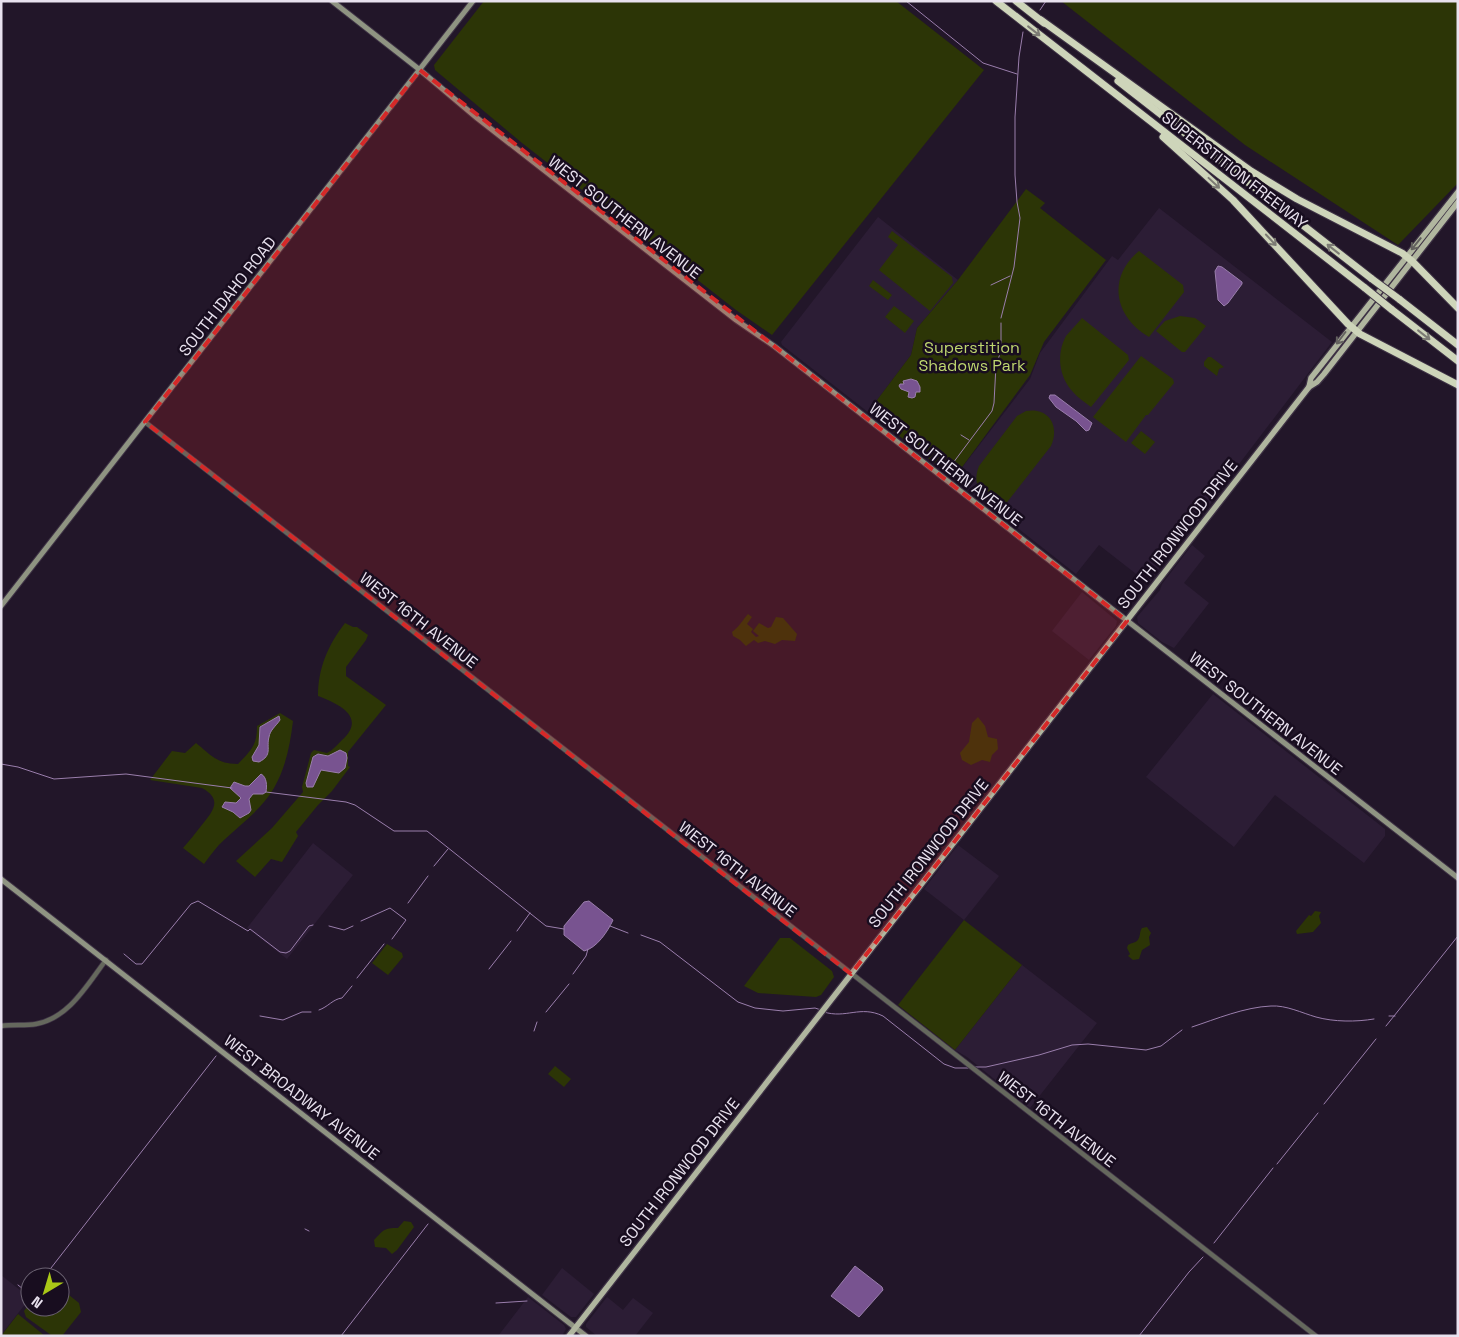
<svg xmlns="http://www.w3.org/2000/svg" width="1459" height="1337" font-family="'Space Grotesk',sans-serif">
<rect width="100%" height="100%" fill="#221629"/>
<g fill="#2c1d35">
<path d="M1159 208 1332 342 1214 497 1208 508 1161 565 1149 584 1099 545 1076 574 954 478 1030 379 1040 353 1112 256 1118 260Z"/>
<path d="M878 217 958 280 917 328 911 355 868 412 782 345 781 342Z"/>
<path d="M1192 545 1205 556 1184 583 1209 603 1174 648 1162 642 1138 623 1137 617 1160 590 1162 584Z"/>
<path d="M1082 592 1117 621 1116 626 1089 660 1052 631Z"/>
<path d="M1213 694 1385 829V836L1364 863 1275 795 1234 847 1146 777Z"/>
<path d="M313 843 353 875 287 959 247 928Z"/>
<path d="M958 845 999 876 964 920 924 889Z"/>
<path d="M1022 965 1097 1023 1030 1108 967 1057 955 1050Z"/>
<path d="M562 1268 594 1294 576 1317H571L542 1295Z"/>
<path d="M1 1275 30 1298 1 1335Z"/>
<path d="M528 1297 564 1325 566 1329 562 1336H498Z"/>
<path d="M607 1297 623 1310 633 1298 653 1313 635 1336H597L586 1327V1324Z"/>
</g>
<g fill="#2c3506">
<path d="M484 1H896L984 70 772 335 736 310 522 143 435 70 434 65Z"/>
<path d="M1061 1H1458V183L1398 245 1245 145Z"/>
<path d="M1026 189 1045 203 1040 208 1106 260 1044 342 1030 375 954 478 868 412 911 355 917 328 958 280Z"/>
<path d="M892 231 952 277 953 283 930 311 879 270 898 245 888 237Z"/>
<path d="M1139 251 1183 285 1184 292 1149 337C1114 317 1107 277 1139 251Z"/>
<path d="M873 280 892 295 888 300 869 286Z"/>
<path d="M894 306 914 321 905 333 885 317Z"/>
<path d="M1180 316 1195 318 1206 326 1185 352H1182L1156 331 1165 321Z"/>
<path d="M1082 318 1128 355 1129 360 1091 407C1085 402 1078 398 1073 392 1059 377 1056 354 1066 336 1071 330 1077 324 1082 318Z"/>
<path d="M1141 356 1173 379 1174 383 1148 415H1146L1126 442 1093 417Z"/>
<path d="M1208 357H1211L1224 367 1219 369 1217 376 1204 366V362Z"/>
<path d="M1026 411C1049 407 1060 426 1051 446L1004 506 1000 503 1003 499C982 499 971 486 979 466L1017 416Z"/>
<path d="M1141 431 1155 442 1145 454 1131 443Z"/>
<path d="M748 614 752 617 747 624 753 629 751 632 756 637 759 636 753 631 759 623 768 628 771 627 776 617 783 618 797 634 795 641 782 640 775 644 765 641 758 643 754 640 746 646 740 640 733 636 732 632C739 627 742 621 748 614Z"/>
<path d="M345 623 353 627H357L368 635 366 640 346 667V676L386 705 348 752V766L350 767 332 791 318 805 296 832 298 836 282 862 271 859 255 877 236 861 272 828 303 792 302 787 311 753 314 750 327 753C333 750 337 745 342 740 367 717 339 704 318 696 318 668 328 645 345 623Z"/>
<path d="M280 713 293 721C290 745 286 767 274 788 262 809 241 824 224 840 216 847 210 856 204 864L183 848C189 841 195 834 201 826 212 812 224 800 202 788L150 780 172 751 185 753 196 743C211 755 217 764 238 764 251 750 257 746 257 726Z"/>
<path d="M978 717 985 726 988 737 997 739 998 749 992 755 990 762 982 760 971 765 962 760 960 753 969 742 972 723Z"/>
<path d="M1315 911 1321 912 1319 916 1321 923 1313 932 1297 934 1296 931 1309 915 1311 916Z"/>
<path d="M964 920 1022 965 955 1050 898 1005Z"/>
<path d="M1147 927 1151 933 1149 937 1150 945 1142 950 1139 959 1133 960 1128 956 1130 954 1127 948 1128 945C1131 943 1134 943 1137 941 1141 937 1139 932 1142 928Z"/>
<path d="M780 938H790L832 971 834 977 821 995 816 997 758 993 744 986Z"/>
<path d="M387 944 402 953 403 957 388 975 372 963Z"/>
<path d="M555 1066 571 1079 564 1087 548 1074Z"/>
<path d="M404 1221 411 1222 414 1227 397 1250 392 1254 386 1248 375 1247 374 1240C384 1230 383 1228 398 1228Z"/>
<path d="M60 1288 79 1303 81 1312 62 1336 51 1335 26 1317 24 1311 30 1303V1307H60Z"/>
<path d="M18 1314 45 1336H1Z"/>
</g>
<g fill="#785390" stroke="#9a7eac">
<path d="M1218 266 1222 267 1242 282V284L1228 303 1224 306 1218 300 1215 271Z"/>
<path d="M911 379 917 381 920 387V392H916L915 397 912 398 908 397 909 392 901 389 899 386 900 384H904L903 381Z"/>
<path d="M1050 395H1055L1092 423 1089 430 1086 431 1076 421 1056 407 1049 398Z"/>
<path d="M279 716 280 720C276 726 270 730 269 737 266 748 273 755 259 762L253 761 252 757 259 745 260 727Z"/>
<path d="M340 750 346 753 347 758 345 768 339 773 321 770 313 787H307L306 783 313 757 318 754 328 756Z"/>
<path d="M261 774C267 777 267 786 266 792L263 794H253L249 799 251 810 249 813 240 818 233 812 222 807 225 802 236 803 241 798 230 788 234 782 245 786H249Z"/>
<path d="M589 901 613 920C608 931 597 948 584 951L564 935V926L584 902Z"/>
<path d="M855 1266 882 1287 883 1290 859 1317 831 1296Z"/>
</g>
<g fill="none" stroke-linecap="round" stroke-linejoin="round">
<g stroke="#9a7eac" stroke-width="1">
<path d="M906 1 983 63 1017 74"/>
<path d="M1040 10 1046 1"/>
<path d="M991 285 1010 276"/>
<path d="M1001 318 1014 267 1020 218 1017 202 1015 175V117L1019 57 1023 32"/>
<path d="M961 435 969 440"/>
<path d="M947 471 992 411 994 403 996 365 1001 351V323"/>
<path d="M1 764 18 767 54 779 126 774 232 788"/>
<path d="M266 792 346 802 355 805 394 831H427L546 926 564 929"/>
<path d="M434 866 448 849"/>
<path d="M408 903 428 876"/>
<path d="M361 921 390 908 406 920 392 939"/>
<path d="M329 926 344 930 353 926"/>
<path d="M610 926 628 933"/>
<path d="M517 931 530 913"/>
<path d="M641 935 660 942 738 1002 755 1008 783 1011 815 1008 821 1010"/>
<path d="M124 954 136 964H142L191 904 198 901 248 931 250 929 280 952 286 953 290 951 309 926 313 925"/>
<path d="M489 969 511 941"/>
<path d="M573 974 586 956 588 949"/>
<path d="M357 978 384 944"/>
<path d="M319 1010C328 1007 333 999 342 998L352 986"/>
<path d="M546 1012 569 984"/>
<path d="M824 1012C846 1019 860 1005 883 1016L944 1064 955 1068H968"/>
<path d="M260 1016 283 1020 302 1012H311"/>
<path d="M1389 1016H1395"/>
<path d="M1386 1026 1458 936"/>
<path d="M1192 1027C1216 1019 1245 1007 1271 1006 1286 1005 1302 1013 1316 1017 1334 1022 1356 1022 1374 1019"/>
<path d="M534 1031 537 1022"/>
<path d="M975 1067H986L1039 1055 1072 1045 1088 1044 1146 1050 1161 1046 1182 1030"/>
<path d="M1324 1104 1376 1039"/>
<path d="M1277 1164 1318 1113"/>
<path d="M305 1229 309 1231"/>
<path d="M1214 1243 1273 1168"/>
<path d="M44 1277 216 1056"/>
<path d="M18 1285 28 1293H30"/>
<path d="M496 1303 527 1301"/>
<path d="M341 1336 428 1224"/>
<path d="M1139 1336 1189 1272 1203 1257"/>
</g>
<g stroke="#3e3245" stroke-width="6">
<g id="tertiary">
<path d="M145 422 1316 1336"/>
<path d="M1 1026C13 1024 25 1026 36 1024 69 1018 87 985 106 960"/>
</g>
</g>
<g stroke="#3e3245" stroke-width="7">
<g id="secondary">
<path d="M332 1 420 70 477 118 736 320 774 346 1458 878"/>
<path d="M1 606 473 1"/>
<path d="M1 879 586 1336"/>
</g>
</g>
<g stroke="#3e3245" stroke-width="8">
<g id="primary">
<path d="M1309 387 1311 378 1458 192"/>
<path d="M569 1336 1309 387 1317 382 1324 374 1458 202"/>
</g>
</g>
<g stroke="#3e3245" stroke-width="9">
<g id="motorway">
<path d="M996 1 1365 288"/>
<path d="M1016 1 1044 23"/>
<path d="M1041 20 1251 171 1297 199 1402 253 1412 261 1458 308"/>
<path d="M1118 81 1372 279"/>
<path d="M1163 137 1233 200 1348 324 1360 334 1458 385"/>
<path d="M1399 299 1458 345"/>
<path d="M1391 309 1458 361"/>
</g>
</g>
<use href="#tertiary" stroke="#65685d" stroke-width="4.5"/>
<use href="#secondary" stroke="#8f9482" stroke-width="5"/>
<use href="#primary" stroke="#b0b69f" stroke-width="5.5"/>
<use href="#motorway" stroke="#ced5ba" stroke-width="7"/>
<g stroke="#3e3245" stroke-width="9" stroke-linecap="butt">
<g id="motorway-bridge">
<path d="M1372 279 1399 299"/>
<path d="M1365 288 1391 309"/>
</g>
</g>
<use href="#motorway-bridge" stroke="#ced5ba" stroke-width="7"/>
</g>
<defs><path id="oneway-shaft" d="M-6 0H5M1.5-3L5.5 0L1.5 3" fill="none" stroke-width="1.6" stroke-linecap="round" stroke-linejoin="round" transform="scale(1.25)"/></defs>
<g stroke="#7c7b74">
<use href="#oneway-shaft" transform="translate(1034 31) rotate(38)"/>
<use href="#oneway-shaft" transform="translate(1214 183) rotate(43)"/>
<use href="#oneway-shaft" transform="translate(1271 240) rotate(47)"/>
<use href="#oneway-shaft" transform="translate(1333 249) rotate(-142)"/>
<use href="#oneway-shaft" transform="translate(1424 335) rotate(38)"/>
</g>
<g stroke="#64625f">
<use href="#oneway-shaft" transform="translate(1416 244) rotate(129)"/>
<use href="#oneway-shaft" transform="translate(1341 338) rotate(127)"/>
</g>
<path fill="#d62828" fill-opacity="0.2" stroke="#d62828" stroke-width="4" stroke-dasharray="10 6" stroke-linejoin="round" d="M420 70 1127 621 851 974 145 422Z"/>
<g text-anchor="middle" stroke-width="5" stroke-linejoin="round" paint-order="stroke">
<g font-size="16" fill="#e8e1ee" stroke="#180d1f">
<text transform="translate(1235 170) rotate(38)" y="6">SUPERSTITION FREEWAY</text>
<text transform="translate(625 217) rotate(38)" y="6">WEST SOUTHERN AVENUE</text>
<text transform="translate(227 296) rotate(-52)" y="6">SOUTH IDAHO ROAD</text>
<text transform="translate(946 464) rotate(38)" y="6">WEST SOUTHERN AVENUE</text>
<text transform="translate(1177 534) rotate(-52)" y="6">SOUTH IRONWOOD DRIVE</text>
<text transform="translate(419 620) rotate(38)" y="6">WEST 16TH AVENUE</text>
<text transform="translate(1266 713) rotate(38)" y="6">WEST SOUTHERN AVENUE</text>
<text transform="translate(928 853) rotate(-52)" y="6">SOUTH IRONWOOD DRIVE</text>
<text transform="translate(738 869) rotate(38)" y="6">WEST 16TH AVENUE</text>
<text transform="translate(302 1097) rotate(38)" y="6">WEST BROADWAY AVENUE</text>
<text transform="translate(1057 1119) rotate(38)" y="6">WEST 16TH AVENUE</text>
<text transform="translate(679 1172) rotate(-52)" y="6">SOUTH IRONWOOD DRIVE</text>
</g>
<g font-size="16" fill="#bfd76f" stroke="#180d1f">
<text x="972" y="353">Superstition<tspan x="972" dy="18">Shadows Park</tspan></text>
</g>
</g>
<rect width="1459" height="1337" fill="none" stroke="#e8e1ee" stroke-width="5"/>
<g transform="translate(45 1292) rotate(218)"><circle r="24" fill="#180d1f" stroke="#6b6272"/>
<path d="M0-4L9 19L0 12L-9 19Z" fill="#aac717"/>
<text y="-8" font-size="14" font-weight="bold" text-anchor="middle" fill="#e8e1ee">N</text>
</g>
</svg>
